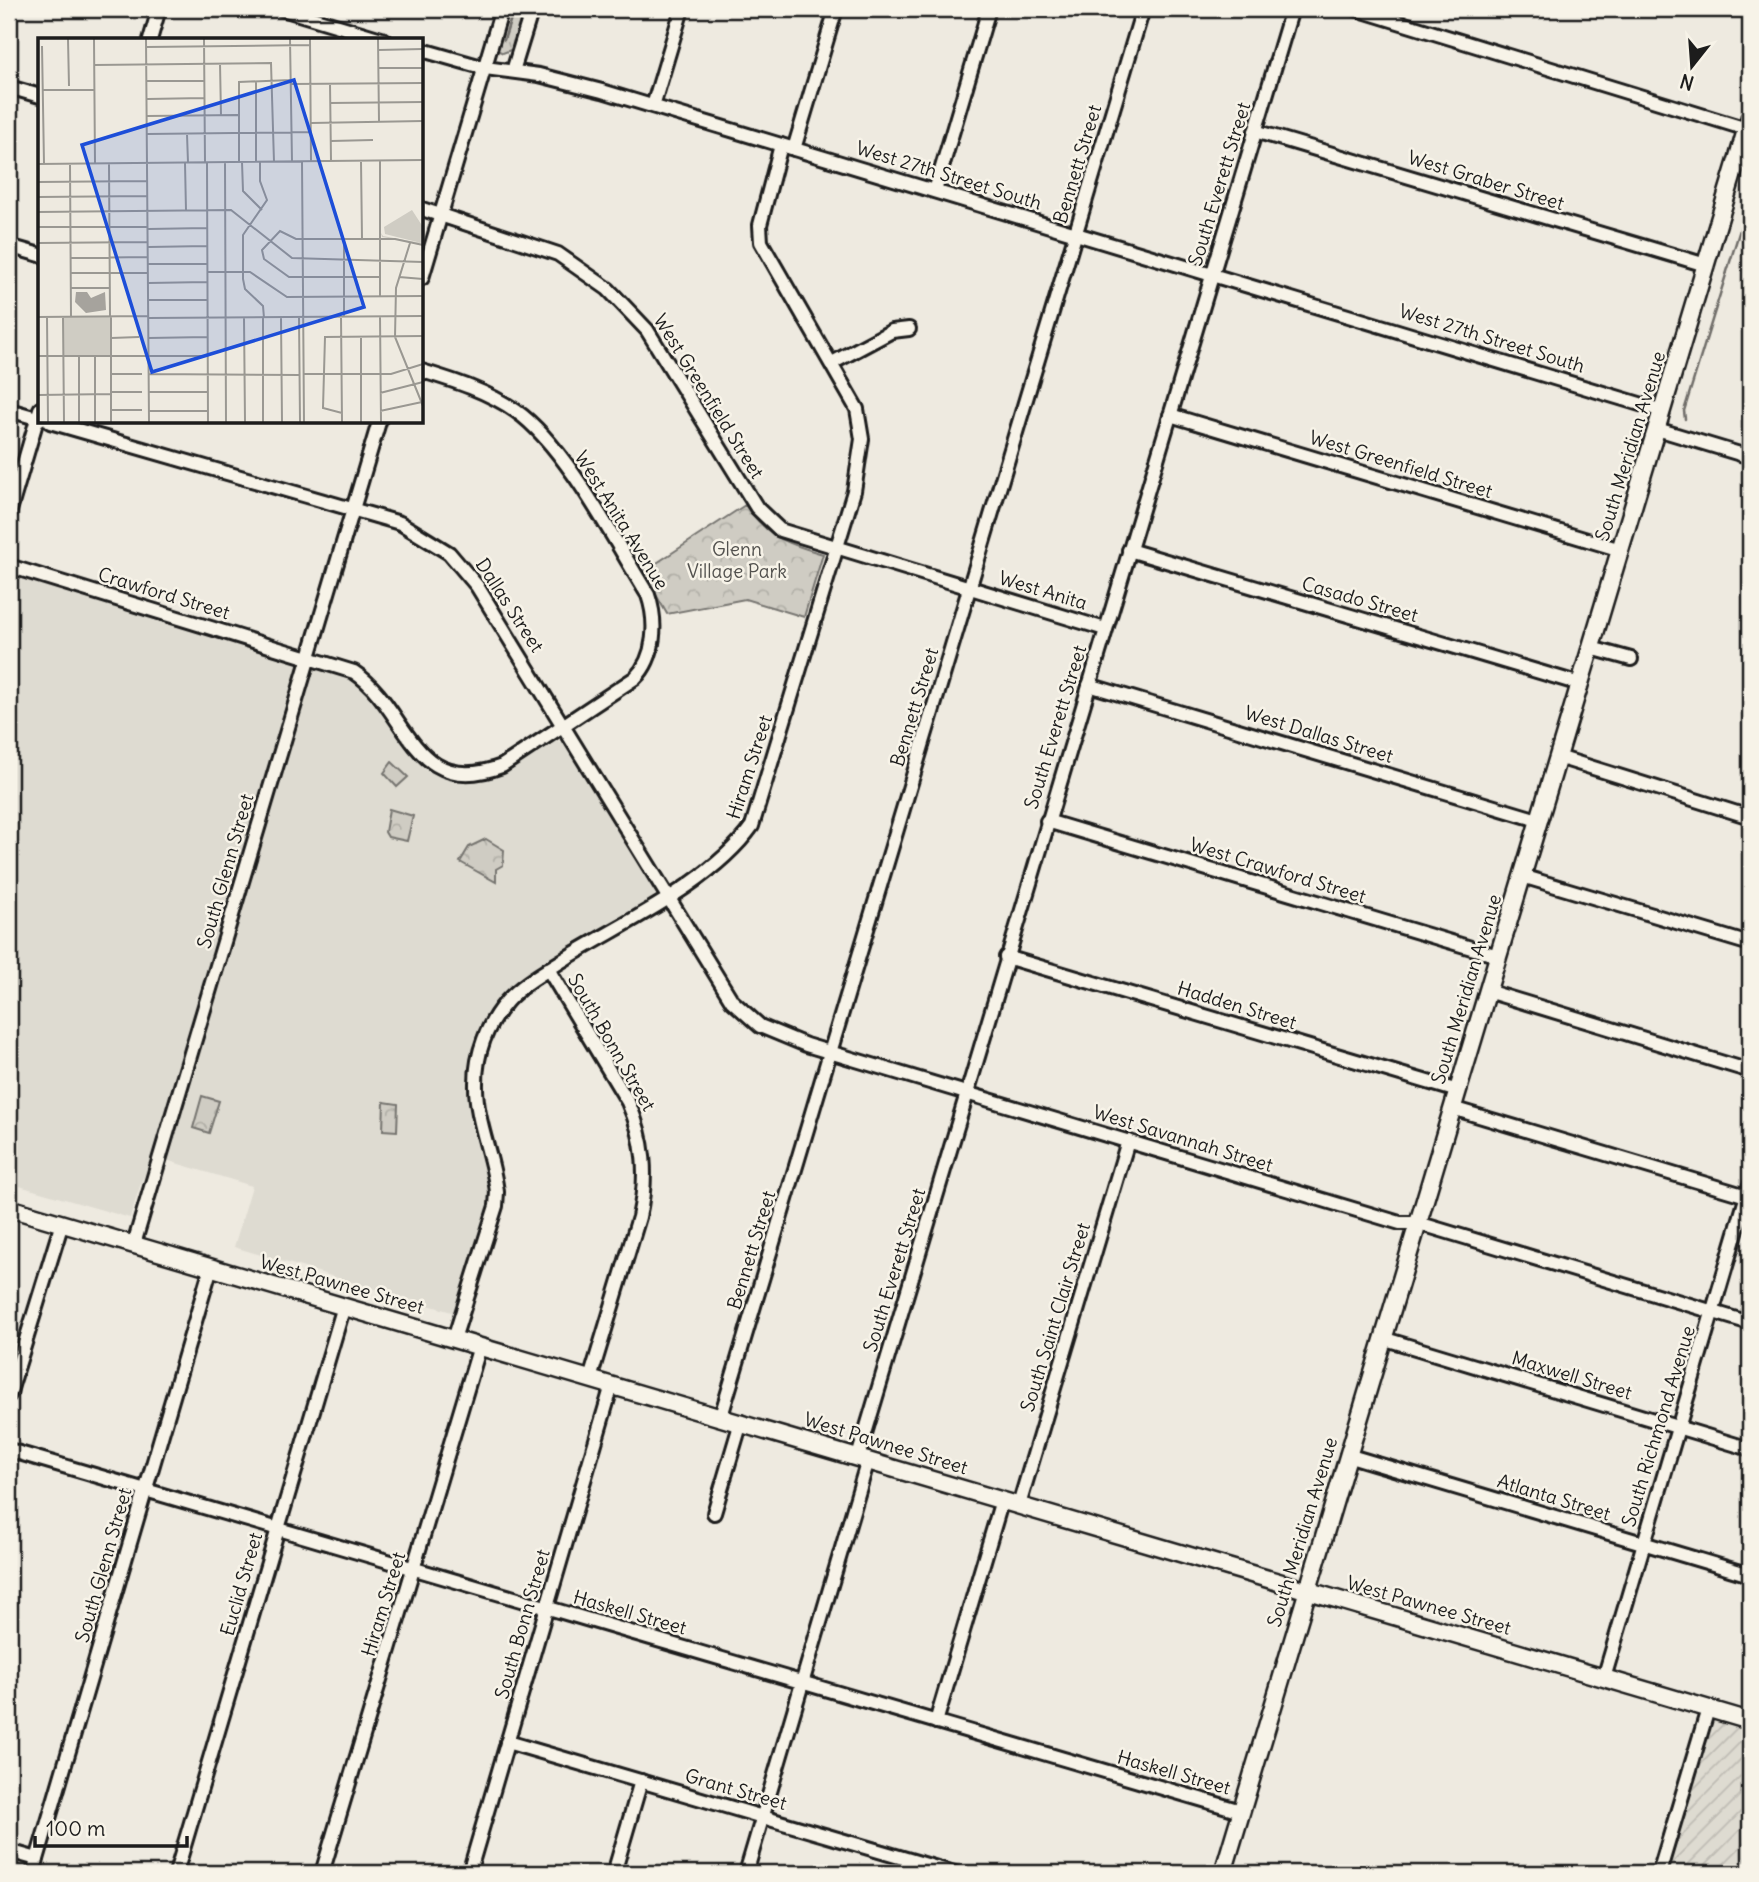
<svg xmlns="http://www.w3.org/2000/svg" width="1759" height="1882" font-family="Delius,sans-serif">
<defs>
<pattern id="industrial-furrows" width="10" height="10" patternUnits="userSpaceOnUse" patternTransform="scale(1.75)"><rect width="10" height="10" fill="#dedbd1"/><path d="M-1 1l2-2M0 10L10 0M9 11l2-2" fill="none" stroke="#bebbb3"/></pattern>
<pattern id="grass-tufts" width="24" height="20" patternUnits="userSpaceOnUse" patternTransform="scale(1.75)"><rect width="24" height="20" fill="#cfccc3"/><path d="M3 7l-1-3M5 7V3M7 7l1-3M15 17l-1-3M17 17v-4M19 17l1-3" fill="none" stroke="#b1afa7"/></pattern>
<pattern id="park-crowns" width="20" height="18" patternUnits="userSpaceOnUse" patternTransform="scale(1.75)"><rect width="20" height="18" fill="#cfccc3"/><path d="M2 6a3 3 0 1 1 6 0M12 15a3 3 0 1 1 6 0" fill="none" stroke="#b1afa7"/></pattern>
</defs>
<rect width="100%" height="100%" fill="#eeeae0"/>
<filter id="ink" filterUnits="userSpaceOnUse"><feTurbulence type="fractalNoise" baseFrequency=".0143" numOctaves="2"/><feDisplacementMap in="SourceGraphic" scale="14" xChannelSelector="R" yChannelSelector="G"/><feConvolveMatrix kernelMatrix="1 2 1 2 8 2 1 2 1" color-interpolation-filters="sRGB"/></filter>
<g filter="url(#ink)">
<g fill="#dedbd1">
<path d="M9 575 294 660 300 668 154 1159 142 1180 130 1218 9 1183Z"/>
<path d="M323 668 357 680 378 700 399 736 418 758 431 767 467 779 500 774 554 741 565 743 656 891 653 900 509 989 487 1017 477 1038 471 1060 469 1096 489 1183V1201L455 1313 234 1247 252 1186 166 1160 314 671Z"/>
</g>
<path fill="url(#industrial-furrows)" d="M1708 1709 1750 1721V1873H1660Z"/>
<path fill="url(#grass-tufts)" stroke="#767470" stroke-width="2" d="M505 9H525L513 49 503 53 497 50 495 43Z"/>
<g fill="url(#park-crowns)" stroke="#767470" stroke-width="2">
<path d="M745 505C768 537 785 543 823 554L804 617 745 599 667 614 643 572Z"/>
<path d="M392 762 408 777 397 787 384 773Z"/>
<path d="M389 809 413 816 407 841 388 837 385 832Z"/>
<path d="M486 839 504 850 503 865 496 869V882L460 862 469 847Z"/>
<path d="M202 1096 219 1101 209 1133 193 1128Z"/>
<path d="M384 1102 398 1104 397 1131 383 1130Z"/>
</g>
<g fill="none" stroke-linecap="round" stroke-linejoin="round">
<g stroke="#6f6d69" stroke-width="2.5">
<path d="M504 40 514 9"/>
<path d="M1685 419 1684 411 1750 197"/>
</g>
<g stroke="#1c1c1c" stroke-width="18">
<g id="minor">
<path d="M282 9 385 40"/>
<path d="M1356 9 1750 130"/>
<path d="M150 40 159 9"/>
<path d="M422 50 485 68 539 75 602 91 1663 411"/>
<path d="M513 71 532 9"/>
<path d="M9 87 40 96"/>
<path d="M653 106 682 9"/>
<path d="M1255 131 1706 265"/>
<path d="M794 149 836 9"/>
<path d="M935 191 989 9"/>
<path d="M422 209 558 254 608 289 647 330 757 508 780 530 1105 629"/>
<path d="M9 246 40 255"/>
<path d="M422 278 502 9"/>
<path d="M832 363 892 331 909 329"/>
<path d="M9 410 40 419"/>
<path d="M1170 415 1621 550"/>
<path d="M50 422 400 523 449 553 477 586 732 1001 760 1026 806 1045 1400 1223H1418L1750 1323"/>
<path d="M1657 429 1750 457"/>
<path d="M9 514 40 409"/>
<path d="M1129 550 1580 684"/>
<path d="M9 566 354 672C408 707 412 800 502 766L635 678C656 657 657 621 648 595 615 542 565 445 516 411 487 391 455 381 422 371"/>
<path d="M1591 648 1631 659"/>
<path d="M1089 685 1538 820"/>
<path d="M1558 757 1750 817"/>
<path d="M1047 821 1498 956"/>
<path d="M1522 876 1750 944"/>
<path d="M1006 957 1458 1091"/>
<path d="M548 969 628 1102C645 1140 648 1176 639 1217L590 1379"/>
<path d="M1487 991 1750 1071"/>
<path d="M1452 1108 1750 1197"/>
<path d="M134 1244 379 422"/>
<path d="M1382 1338 1750 1449"/>
<path d="M454 1339 496 1206 497 1192C493 1156 475 1119 476 1083 476 1053 487 1024 507 1001 523 983 548 970 568 957 627 921 711 883 752 826L854 491 862 439 857 409 761 242 760 225 781 145"/>
<path d="M9 1395 62 1223"/>
<path d="M721 1416 1143 9"/>
<path d="M9 1450 1241 1811"/>
<path d="M1347 1455 1750 1575"/>
<path d="M858 1457 1292 9"/>
<path d="M1019 1505 1128 1141"/>
<path d="M714 1513 741 1422"/>
<path d="M1604 1678 1750 1185"/>
<path d="M936 1722 1002 1500"/>
<path d="M507 1742 954 1873"/>
<path d="M9 1851 37 1859"/>
<path d="M33 1873 211 1267"/>
<path d="M176 1873 344 1306"/>
<path d="M322 1873 480 1346"/>
<path d="M469 1873 612 1385"/>
<path d="M614 1873 641 1781"/>
<path d="M746 1873 868 1460"/>
<path d="M1659 1873 1708 1709"/>
</g>
</g>
<g stroke="#1c1c1c" stroke-width="21">
<g id="major">
<path d="M9 1208 1750 1721"/>
<path d="M1223 1873 1750 117"/>
</g>
</g>
<use href="#minor" stroke="#f7f3e8" stroke-width="12"/>
<use href="#major" stroke="#f7f3e8" stroke-width="16"/>
</g>
</g>
<g text-anchor="middle" stroke-width="5" stroke-linejoin="round" paint-order="stroke">
<g font-size="19" fill="#1c1c1c" stroke="#f7f3e8">
<text transform="translate(1077 164) rotate(-73)" y="7">Bennett Street</text>
<text transform="translate(949 175) rotate(17)" y="7">West 27th Street South</text>
<text transform="translate(1486 180) rotate(17)" y="7">West Graber Street</text>
<text transform="translate(1219 184) rotate(-73)" y="7">South Everett Street</text>
<text transform="translate(1492 338) rotate(17)" y="7">West 27th Street South</text>
<text transform="translate(709 396) rotate(58)" y="7">West Greenfield Street</text>
<text transform="translate(1630 446) rotate(-73)" y="7">South Meridian Avenue</text>
<text transform="translate(1401 464) rotate(17)" y="7">West Greenfield Street</text>
<text transform="translate(622 520) rotate(58)" y="7">West Anita Avenue</text>
<text transform="translate(1043 590) rotate(17)" y="7">West Anita</text>
<text transform="translate(164 593) rotate(17)" y="7">Crawford Street</text>
<text transform="translate(1360 599) rotate(16)" y="7">Casado Street</text>
<text transform="translate(510 605) rotate(57)" y="7">Dallas Street</text>
<text transform="translate(914 707) rotate(-73)" y="7">Bennett Street</text>
<text transform="translate(1055 727) rotate(-73)" y="7">South Everett Street</text>
<text transform="translate(1319 734) rotate(17)" y="7">West Dallas Street</text>
<text transform="translate(749 767) rotate(-72)" y="7">Hiram Street</text>
<text transform="translate(1278 870) rotate(17)" y="7">West Crawford Street</text>
<text transform="translate(225 871) rotate(-74)" y="7">South Glenn Street</text>
<text transform="translate(1466 989) rotate(-73)" y="7">South Meridian Avenue</text>
<text transform="translate(1237 1005) rotate(17)" y="7">Hadden Street</text>
<text transform="translate(612 1042) rotate(60)" y="7">South Bonn Street</text>
<text transform="translate(1183 1138) rotate(17)" y="7">West Savannah Street</text>
<text transform="translate(751 1250) rotate(-73)" y="7">Bennett Street</text>
<text transform="translate(894 1270) rotate(-73)" y="7">South Everett Street</text>
<text transform="translate(342 1284) rotate(16)" y="7">West Pawnee Street</text>
<text transform="translate(1055 1317) rotate(-73)" y="7">South Saint Clair Street</text>
<text transform="translate(1572 1375) rotate(17)" y="7">Maxwell Street</text>
<text transform="translate(1658 1426) rotate(-73)" y="7">South Richmond Avenue</text>
<text transform="translate(886 1443) rotate(17)" y="7">West Pawnee Street</text>
<text transform="translate(1554 1497) rotate(17)" y="7">Atlanta Street</text>
<text transform="translate(1302 1532) rotate(-73)" y="7">South Meridian Avenue</text>
<text transform="translate(103 1565) rotate(-74)" y="7">South Glenn Street</text>
<text transform="translate(241 1584) rotate(-74)" y="7">Euclid Street</text>
<text transform="translate(383 1604) rotate(-73)" y="7">Hiram Street</text>
<text transform="translate(1429 1605) rotate(16)" y="7">West Pawnee Street</text>
<text transform="translate(630 1612) rotate(16)" y="7">Haskell Street</text>
<text transform="translate(522 1624) rotate(-74)" y="7">South Bonn Street</text>
<text transform="translate(1174 1772) rotate(16)" y="7">Haskell Street</text>
<text transform="translate(736 1789) rotate(16)" y="7">Grant Street</text>
</g>
<g font-size="19" fill="#52514e" stroke="#f7f3e8">
<text x="737" y="556">Glenn<tspan x="737" dy="22">Village Park</tspan></text>
</g>
</g>
<g transform="translate(38 38)">
<rect width="385" height="385" fill="#eeeae0"/>
<path d="M374 172 385 189V206L344 199 343 195 345 198 383 205 347 196 346 189Z" fill="#cfccc3"/>
<path d="M73 278V317L25 318V279Z" fill="#cfccc3"/>
<path d="M38 254H49L53 260 67 254 68 272 48 275 37 264Z" fill="#a6a39d"/>
<path fill="none" stroke="#9a9892" stroke-width="2" d="M30 1 31 48M56 1 57 126M108 1 111 384M166 1 167 125M252 1 254 124M272 1 273 124M340 1 341 83M4 8 6 126M108 9 272 7M340 12 385 11M182 25 183 78M56 27 233 25 236 124M340 30H385M109 43H166M218 43V124M292 45 293 123M253 46 385 45M5 52H56M109 61 167 60M292 65 385 64M109 78 200 77M273 85 385 83M109 96 273 94M149 96 150 125M293 103 335 102M201 123V44L253 42M323 123 324 201M342 123V258M204 124 205 153 224 172M222 124V143L229 162 205 197V241L207 251 225 268 226 280M264 124 266 384M147 125 148 173M169 125 170 384M187 125 188 384M0 126 385 122M32 126 33 279M71 126 72 278M0 144 109 143M0 159 109 158M0 174 193 172 254 220 385 224M0 189H110M110 191 169 190M306 201V278M0 205 110 204M372 205 358 250 357 299 385 368M110 209 169 208M33 220 110 219M110 226H169M169 234H212L249 259 385 258M33 235H110M342 239H251L226 221 224 212 242 193 258 201H357L385 207M361 239 385 241M110 245 169 244M33 250H71M110 262H169M73 278V384M303 278 304 384M342 278 343 384M0 279 110 278M9 279 10 384M25 279 26 384M261 279 262 384M110 280 385 278M206 280 207 384M225 280V384M243 280 244 384M323 298V384M73 300 101 299M110 300 170 299M0 318H170M41 318V384M57 318V384M73 336H104M111 336 262 337M266 336H353L385 326M73 354H104M111 354H170M342 355 385 344M0 357 73 356M73 372H104M111 373H170M342 373 384 364M304 375 285 370 287 299 385 298"/>
<path fill="#1d4ed8" fill-opacity="0.15" stroke="#1d4ed8" stroke-width="3.5" d="M256 42 326 269 114 334 44 107Z"/>
<rect width="385" height="385" fill="none" stroke="#1c1c1c" stroke-width="3.5"/>
</g>
<rect width="1759" height="1882" fill="none" stroke="#f7f3e8" stroke-width="35"/>
<rect x="18" y="18" width="1724" height="1847" fill="none" stroke="#1c1c1c" stroke-width="2.5" filter="url(#ink)"/>
<g transform="translate(1692 66) rotate(197)" stroke="#f7f3e8" stroke-width="5" paint-order="stroke">
<path d="M0-5L12 26L0 18L-12 26Z" fill="#1c1c1c"/>
<text y="-10" font-size="19" font-weight="bold" text-anchor="middle" fill="#1c1c1c">N</text>
</g>
<path d="M35 1836v10h152v-10" fill="none" stroke="#1c1c1c" stroke-width="3.5"/>
<text x="46" y="1836" font-size="21" fill="#1c1c1c" stroke="#f7f3e8" stroke-width="5" paint-order="stroke">100 m</text>
</svg>
